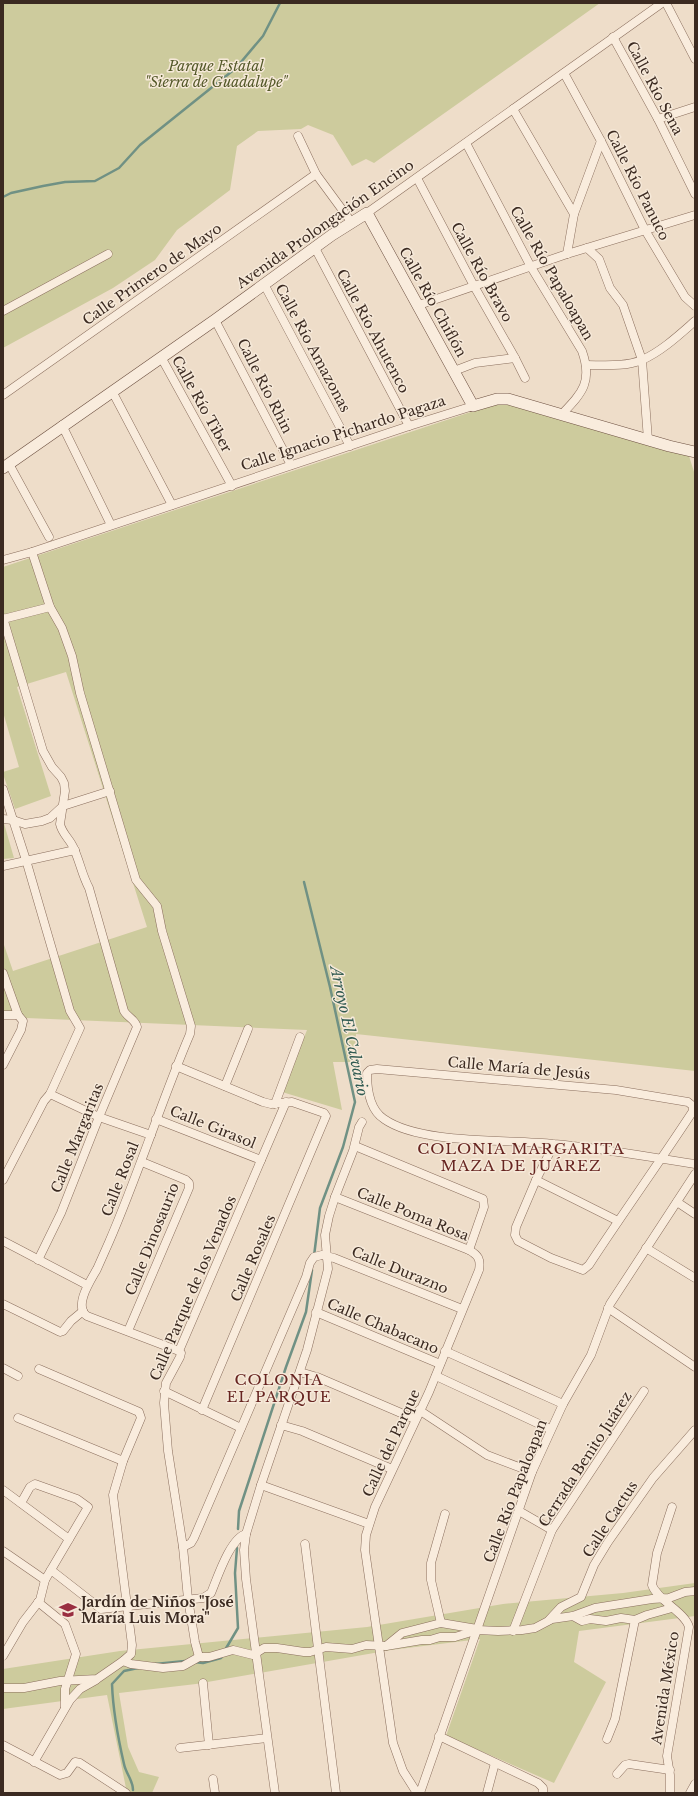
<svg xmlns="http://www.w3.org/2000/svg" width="698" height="1796" font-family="'Libre Baskerville',serif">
<rect width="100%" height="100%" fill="#eeddc9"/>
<g fill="#cdcb9d">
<path d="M3 3H600L374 163 366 159 352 166 333 135 308 125 301 129 258 131 237 146 230 190 177 230 155 260 113 288 3 348Z"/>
<path d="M501 402 689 456 695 475V1071L356 1034 354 1062H333L342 1110 282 1092 307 1030 3 1017V942L13 971 147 927 66 672 17 687 51 796 15 809 3 774V772L19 767 3 712V567Z"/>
<path d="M3 820 14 858 3 859Z"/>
<path d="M695 1583V1616L579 1631 574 1662 606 1682 554 1783 446 1736 480 1639 391 1650 196 1684 119 1693 128 1747 139 1772 159 1777 152 1793H127L107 1695 3 1709V1669L120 1651 367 1627 503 1604 623 1593Z"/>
</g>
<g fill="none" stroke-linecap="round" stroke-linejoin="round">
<g stroke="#709184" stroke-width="2.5">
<path d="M3 197 11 193 43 186 65 182 95 181 119 168 140 145 236 68 263 36 280 3"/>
<path d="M304 882 330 987 355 1102 343 1147 320 1208 314 1256"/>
<path d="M238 1529 239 1511 286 1367 306 1312 312 1270"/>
<path d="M225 1650 238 1628 235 1573 237 1548"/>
<path d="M194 1662 203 1663 221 1658 223 1655"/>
<path d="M155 1664 185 1661"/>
<path d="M133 1790C133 1780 126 1774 124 1764 118 1738 113 1711 112 1684L124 1671 138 1668"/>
</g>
<g stroke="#8b6f5e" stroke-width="9">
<g id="street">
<path d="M666 3 695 59"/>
<path d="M613 37 658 119 695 194"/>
<path d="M564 73 601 141 645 230 685 297 695 306"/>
<path d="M513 109 574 214"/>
<path d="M658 119 695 107"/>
<path d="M298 136 316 174 352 223"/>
<path d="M466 143 531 267 582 351C593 382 582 393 562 414"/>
<path d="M417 178 474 286 515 358 525 378"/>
<path d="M367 213 662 3"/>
<path d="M315 248 409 426"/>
<path d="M587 248 599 259 610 288 623 305 642 360 648 440"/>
<path d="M567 254 574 214 601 141"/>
<path d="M264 284 350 446"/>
<path d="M419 305 567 254 695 215"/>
<path d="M3 311 108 254"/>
<path d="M215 320 291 465"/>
<path d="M161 357 232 486"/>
<path d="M586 365C604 365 625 367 642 360 662 351 679 335 695 321"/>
<path d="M454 371 475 363 515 358"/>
<path d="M112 391 172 505"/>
<path d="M3 395 316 174"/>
<path d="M62 425 111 525"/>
<path d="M9 464 49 537"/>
<path d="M32 552 50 607 62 628 72 656 80 693 136 880 157 906 162 931 191 1026 190 1034C161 1102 139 1173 109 1242 105 1251 101 1260 97 1269 91 1280 73 1306 87 1316L179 1351"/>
<path d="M3 560 32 552 409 426 473 406"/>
<path d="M3 618 43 751 52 767 61 777 64 783 65 791 60 824C62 834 71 840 74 849 80 862 82 875 89 888L124 1011C127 1017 135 1019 137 1027L99 1117 61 1213 38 1260"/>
<path d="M3 619 50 607"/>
<path d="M3 789 26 860 70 1011 80 1028 50 1094 44 1101 3 1180"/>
<path d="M3 819 13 820 25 824 42 821 50 818 63 806 110 791"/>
<path d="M3 866 75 850"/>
<path d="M3 973 18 1015 23 1021 21 1030 3 1065"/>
<path d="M3 1015H18"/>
<path d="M176 1066 263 1102 271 1104 292 1102 324 1113 326 1116 202 1410"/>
<path d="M225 1086 248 1029"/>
<path d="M50 1094 99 1117 151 1135"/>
<path d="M275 1104 300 1037"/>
<path d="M156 1119 261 1160"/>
<path d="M554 1144 536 1180 516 1227 515 1235 518 1241 551 1258 583 1270 589 1265C623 1213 659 1163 693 1111V1106L688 1102 616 1090 377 1069 370 1070 367 1073C367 1089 370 1110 384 1119 421 1145 509 1139 554 1144 601 1148 648 1157 695 1164"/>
<path d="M355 1146 483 1199 484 1207 469 1250"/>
<path d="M536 1180 618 1221"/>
<path d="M335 1197 469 1250C478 1255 481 1259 479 1270L429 1392 375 1507 366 1535 365 1550 393 1743 403 1771 417 1793"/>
<path d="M677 1202 695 1214"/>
<path d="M3 1241 87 1285"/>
<path d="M646 1248 695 1278"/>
<path d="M3 1304 60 1332 63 1331 71 1321 83 1311"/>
<path d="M608 1308 695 1367"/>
<path d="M316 1312 440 1364"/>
<path d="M128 1331 189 1188V1183L186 1180 142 1162"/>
<path d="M445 1351 563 1404"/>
<path d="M3 1368 18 1376"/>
<path d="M39 1369 139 1412 141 1418 123 1461 113 1495 132 1645 131 1654 123 1661"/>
<path d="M300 1372 317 1377 415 1419"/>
<path d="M436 1376 550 1429"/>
<path d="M164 1391 241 1428"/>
<path d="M419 1410 487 1455 532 1472"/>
<path d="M18 1418 123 1461"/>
<path d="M281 1425 302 1431 392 1469"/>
<path d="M261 1485 369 1524"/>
<path d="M3 1490 69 1539"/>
<path d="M519 1511 552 1530"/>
<path d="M305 1544 336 1793"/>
<path d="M183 1547 191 1543 194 1538 306 1277 310 1263 314 1257 322 1255 334 1258 462 1309"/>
<path d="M3 1551 45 1580"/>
<path d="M51 1570 101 1609 203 1598 211 1593C217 1579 230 1538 246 1534"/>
<path d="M38 1602 65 1624 76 1654 65 1689V1707"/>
<path d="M573 1616 582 1621 590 1619 606 1621 621 1618 635 1620 647 1615 672 1608"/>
<path d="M549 1620 561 1607 581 1597 594 1565 608 1542 653 1478 695 1430"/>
<path d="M441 1623 431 1580V1563L445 1514"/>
<path d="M513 1631 552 1530 644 1391"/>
<path d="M386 1646 402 1633 441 1623 477 1629"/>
<path d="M3 1656 23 1622 40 1600 45 1580 88 1507 77 1499 35 1484 30 1487 21 1503"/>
<path d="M199 1657 195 1642 188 1599 183 1547 168 1451 164 1403 166 1383 180 1357 181 1353 179 1351 286 1102"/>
<path d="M203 1683 209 1745"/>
<path d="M3 1688H24L60 1681 97 1679 123 1661 131 1664 163 1668 183 1666 199 1657H209L233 1650 253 1655 264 1648H277L304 1652H310L326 1647 352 1649 366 1645 386 1646 422 1640H430L440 1637H455L478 1630 498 1631 522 1630 535 1628 552 1619 573 1616 595 1608 652 1599 669 1598 685 1592 695 1591"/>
<path d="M439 1736 538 1783 543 1788V1793"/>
<path d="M607 1739 615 1719 635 1620"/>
<path d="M3 1745 60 1775 67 1773 75 1762 80 1763 126 1793"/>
<path d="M180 1748 267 1738"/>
<path d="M34 1762 70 1700 80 1689 96 1680"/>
<path d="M617 1774 625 1765 629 1764 670 1770"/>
<path d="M213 1779 215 1793"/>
<path d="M275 1793 246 1579 244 1550 246 1534 261 1485 307 1350 328 1269 325 1235 329 1216 335 1197 353 1151 359 1127 362 1122"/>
<path d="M420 1793 532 1472 563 1404 591 1355 610 1304 695 1174"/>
<path d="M487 1793 495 1763"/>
<path d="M670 1793V1775L667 1756 689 1627C685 1612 658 1601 652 1585L657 1553 672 1507"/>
<path d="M690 1793 695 1784"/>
</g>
</g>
<g stroke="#6d5041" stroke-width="12">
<path id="secondary" d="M3 468 215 320 332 235 367 213 473 406 497 399H508L669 446 695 452"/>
</g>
<use href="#street" stroke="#f9ecdd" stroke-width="8"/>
<use href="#secondary" stroke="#f9ecdd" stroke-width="11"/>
</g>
<defs>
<g id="school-bare" transform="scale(1.38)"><path d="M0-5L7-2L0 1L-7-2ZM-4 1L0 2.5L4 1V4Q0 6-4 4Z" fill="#992e40" stroke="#f6e9d9" stroke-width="2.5" paint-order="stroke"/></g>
</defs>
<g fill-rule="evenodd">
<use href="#school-bare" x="68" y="1610"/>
</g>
<g text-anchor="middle" stroke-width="3" stroke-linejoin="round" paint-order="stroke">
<g font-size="14" font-style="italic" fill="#535828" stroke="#f6e9d9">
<text x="216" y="71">Parque Estatal<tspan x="216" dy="16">"Sierra de Guadalupe"</tspan></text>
</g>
<g font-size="14" fill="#3b2a21" stroke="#f6e9d9">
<text transform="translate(655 88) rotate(62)" y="5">Calle Río Sena</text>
<text transform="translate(638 185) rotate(63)" y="5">Calle Río Panuco</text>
<text transform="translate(325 224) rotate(-35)" y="5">Avenida Prolongación Encino</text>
<text transform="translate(482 272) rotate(61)" y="5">Calle Río Bravo</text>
<text transform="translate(552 273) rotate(60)" y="5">Calle Río Papaloapan</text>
<text transform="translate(152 274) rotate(-35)" y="5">Calle Primero de Mayo</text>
<text transform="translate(433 302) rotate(61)" y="5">Calle Río Chiflón</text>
<text transform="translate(373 331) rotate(62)" y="5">Calle Río Ahutenco</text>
<text transform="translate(313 348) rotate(62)" y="5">Calle Río Amazonas</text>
<text transform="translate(265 386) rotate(63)" y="5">Calle Río Rhin</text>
<text transform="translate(202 404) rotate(61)" y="5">Calle Río Tiber</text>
<text transform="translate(343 433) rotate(-18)" y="5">Calle Ignacio Pichardo Pagaza</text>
<text transform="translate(519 1068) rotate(5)" y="5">Calle María de Jesús</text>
<text transform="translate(213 1127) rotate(22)" y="5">Calle Girasol</text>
<text transform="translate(77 1138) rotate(-68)" y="5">Calle Margaritas</text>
<text transform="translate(120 1179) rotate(-69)" y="5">Calle Rosal</text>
<text transform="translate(413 1214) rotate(22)" y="5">Calle Poma Rosa</text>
<text transform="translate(152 1239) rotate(-68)" y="5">Calle Dinosaurio</text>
<text transform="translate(253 1258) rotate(-67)" y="5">Calle Rosales</text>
<text transform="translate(400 1270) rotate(22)" y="5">Calle Durazno</text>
<text transform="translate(193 1288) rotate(-67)" y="5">Calle Parque de los Venados</text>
<text transform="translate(383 1326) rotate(23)" y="5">Calle Chabacano</text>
<text transform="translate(391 1443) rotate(-65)" y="5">Calle del Parque</text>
<text transform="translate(585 1459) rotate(-57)" y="5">Cerrada Benito Juárez</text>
<text transform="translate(515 1491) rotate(-69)" y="5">Calle Río Papaloapan</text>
<text transform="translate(610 1519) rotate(-57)" y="5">Calle Cactus</text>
<text transform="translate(665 1688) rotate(-81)" y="5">Avenida México</text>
</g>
<g font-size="14" font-weight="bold" fill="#3b2a21" stroke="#f6e9d9" text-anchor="start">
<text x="81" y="1607">Jardín de Niños "José<tspan x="81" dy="16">María Luis Mora"</tspan></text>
</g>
<g font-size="15" font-style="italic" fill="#315b52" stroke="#f6e9d9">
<text transform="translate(349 1031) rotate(78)" y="5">Arroyo El Calvario</text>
</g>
<g font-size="15" letter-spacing="1" fill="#672521" stroke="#f6e9d9">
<text x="521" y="1154">COLONIA MARGARITA<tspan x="521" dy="17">MAZA DE JUÁREZ</tspan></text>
<text x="279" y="1385">COLONIA<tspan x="279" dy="17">EL PARQUE</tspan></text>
</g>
</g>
<rect width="698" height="1796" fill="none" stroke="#3b2a21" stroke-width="8"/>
</svg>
